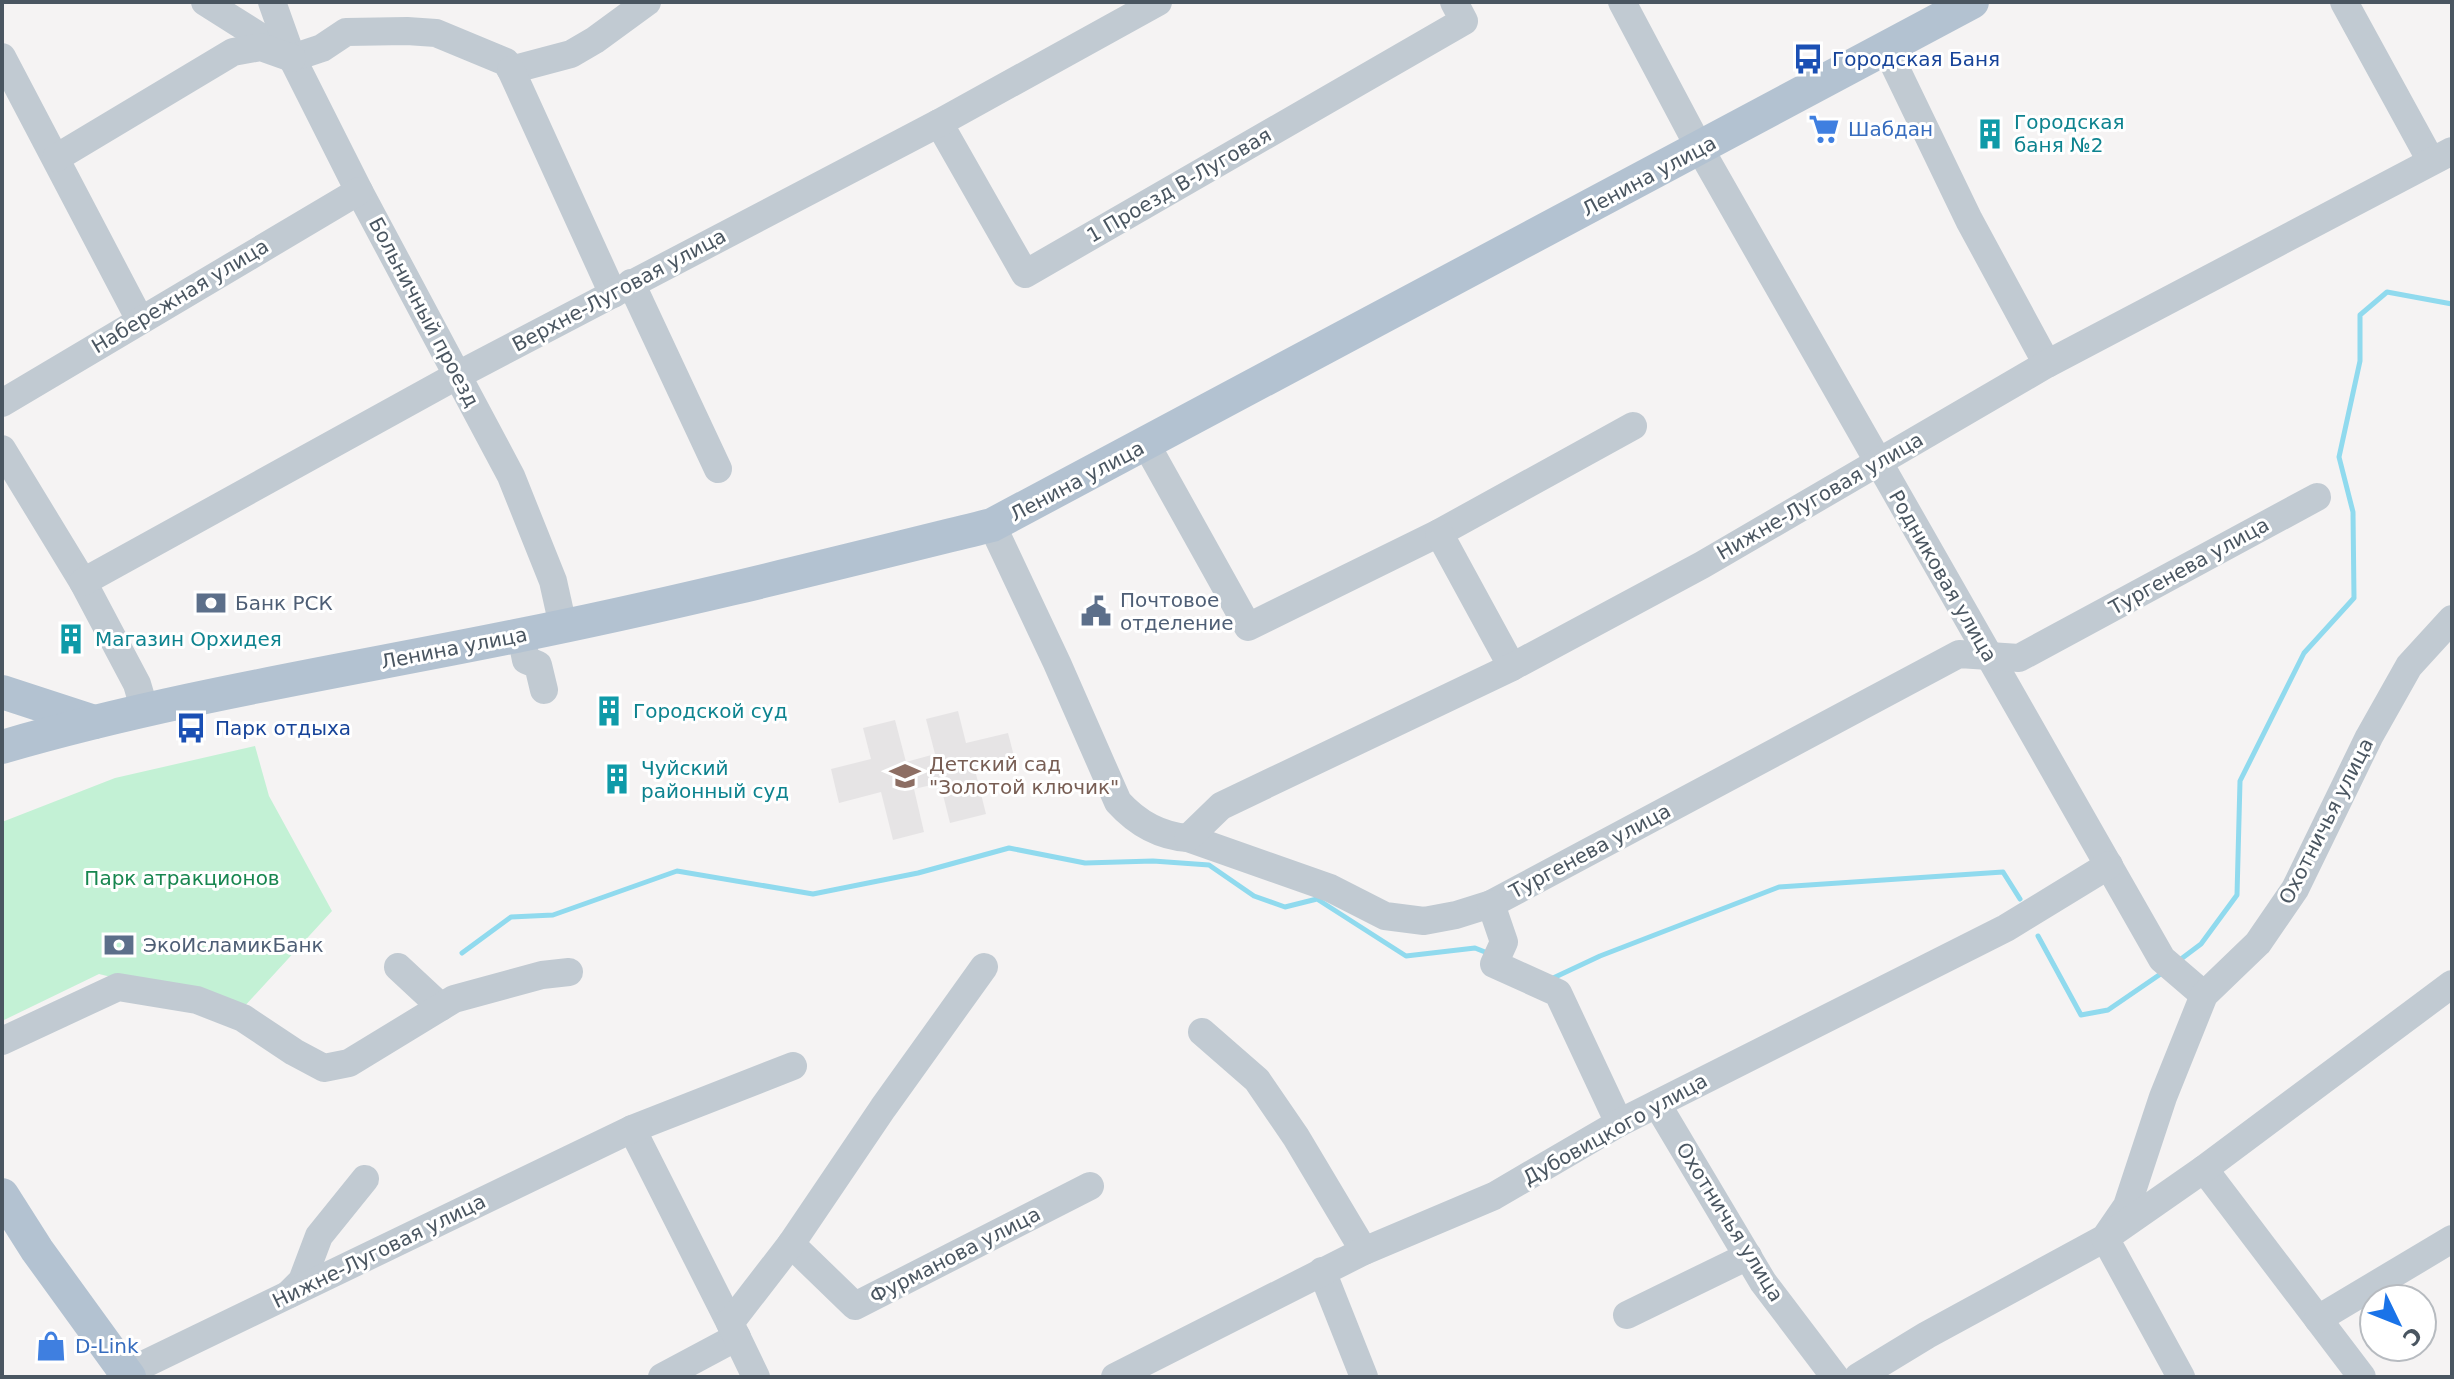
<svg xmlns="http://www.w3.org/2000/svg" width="2454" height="1379" font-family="'DejaVu Sans',sans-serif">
<rect width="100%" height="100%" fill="#f5f3f3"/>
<path fill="#e6e4e5" d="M958 711 966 743 1008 733 1015 760 975 770 986 814 950 823 940 783 914 789 924 832 893 840 881 792 839 803 831 769 871 759 863 728 895 720 906 762 935 754 926 719Z"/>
<path fill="#c3f1d5" d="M255 746 269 796 332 911 242 1009 99 974 2 1021V822L115 778Z"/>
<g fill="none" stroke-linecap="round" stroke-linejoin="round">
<g stroke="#90daee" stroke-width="5">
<path d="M2038 936 2081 1015 2108 1010 2162 973"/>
<path d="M462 953 511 917 553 915 677 871 813 894 918 873 1009 848 1085 863 1153 861 1209 865 1254 896 1285 907 1317 899 1406 956 1475 948 1490 954"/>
<path d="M2177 962 2201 944 2237 895 2240 781 2304 653 2354 598 2353 512 2339 457 2360 361V315L2387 292 2452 304"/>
<path d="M1551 979 1600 956 1779 887 2003 872 2020 899"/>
</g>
<g stroke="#c1cad2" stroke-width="28">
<path d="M205 2 278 48"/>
<path d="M272 2 292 58 359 191 511 476 553 581 563 626"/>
<path d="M1622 2 1700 149 2162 959 2204 995"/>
<path d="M2344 2 2431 161"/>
<path d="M1886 48 1969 220 2047 364"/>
<path d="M2 57 140 320"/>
<path d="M292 58 322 48 346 32 407 31 436 33 506 62 511 70 571 54 595 40 647 2"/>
<path d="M511 70 613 294"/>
<path d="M939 123 1025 274 1464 21 1454 2"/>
<path d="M56 158 233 52 261 47 292 58"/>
<path d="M631 283 718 469"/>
<path d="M2 403 359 191"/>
<path d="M1146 444 1248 627 1439 533 1633 426"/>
<path d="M2 449 83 582 137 684 145 711"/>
<path d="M992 525 1057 663 1118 802C1137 823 1159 836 1188 838L1330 888 1385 916 1424 921 1456 915 1491 904 1959 654 2019 658 2317 497"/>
<path d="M1439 533 1512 667"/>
<path d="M83 582 458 375 939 123 1158 2"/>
<path d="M521 635 526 660 538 665 544 690"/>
<path d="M1188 838 1221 806 1512 667 1702 565 2047 364 2452 151"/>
<path d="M1491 904 1504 942 1494 964 1558 993 1619 1123"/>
<path d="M398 967 441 1007"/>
<path d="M1202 1032 1257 1080 1296 1137 1364 1251"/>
<path d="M2 1041 118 987 197 1000 243 1018 294 1052 324 1068 349 1063 454 999 542 975 569 972"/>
<path d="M1657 1104 1763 1282 1835 1377"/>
<path d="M632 1129 730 1323"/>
<path d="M2204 1169 2362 1377"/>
<path d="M791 1244 855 1306 1090 1186"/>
<path d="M1322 1271 1364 1377"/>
<path d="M289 1294 302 1281 319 1236 365 1179"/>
<path d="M1627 1315 1748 1256"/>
<path d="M2318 1319 2452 1239"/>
<path d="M126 1373 632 1129 793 1066"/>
<path d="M662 1377 737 1337"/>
<path d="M756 1377 730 1323 791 1244 883 1108 984 967"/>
<path d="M1115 1377 1364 1251 1494 1196 1619 1123 2006 928 2109 865"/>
<path d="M1858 1377 1927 1335 2105 1238 2127 1206 2163 1097 2204 995 2258 943 2295 889 2369 737 2409 666 2452 619"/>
<path d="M2181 1377 2105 1238 2204 1169 2452 984"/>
</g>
<g stroke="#b3c2d1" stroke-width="34">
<path d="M2 692 94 722"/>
<path d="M2 747C170 698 344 671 516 636 676 604 834 564 992 525L1972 2"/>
<path d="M2 1195 37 1250 129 1377"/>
</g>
</g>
<defs>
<g id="bus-bare" transform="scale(2.4)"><path d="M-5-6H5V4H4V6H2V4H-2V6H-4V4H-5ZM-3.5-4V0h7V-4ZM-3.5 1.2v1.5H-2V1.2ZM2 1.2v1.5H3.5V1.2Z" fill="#1a4fb4" stroke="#fff" stroke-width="2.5" paint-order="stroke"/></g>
<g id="supermarket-bare" transform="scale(2.4)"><path d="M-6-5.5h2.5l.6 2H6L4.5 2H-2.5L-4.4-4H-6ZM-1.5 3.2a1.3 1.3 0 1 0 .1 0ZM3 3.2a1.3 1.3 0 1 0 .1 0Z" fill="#3f7fe0" stroke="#fff" stroke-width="2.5" paint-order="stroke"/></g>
<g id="building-bare" transform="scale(2.4)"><path d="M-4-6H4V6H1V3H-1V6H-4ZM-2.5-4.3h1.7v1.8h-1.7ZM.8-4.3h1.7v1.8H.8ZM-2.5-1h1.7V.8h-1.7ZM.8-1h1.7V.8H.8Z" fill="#0f9aa8" stroke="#fff" stroke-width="2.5" paint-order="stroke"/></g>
<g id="bank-bare" transform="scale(2.4)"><path d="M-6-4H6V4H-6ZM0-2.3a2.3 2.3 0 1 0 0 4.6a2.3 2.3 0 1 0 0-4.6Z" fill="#5c6f8a" stroke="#fff" stroke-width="2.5" paint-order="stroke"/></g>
<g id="civic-bare" transform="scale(2.4)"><path d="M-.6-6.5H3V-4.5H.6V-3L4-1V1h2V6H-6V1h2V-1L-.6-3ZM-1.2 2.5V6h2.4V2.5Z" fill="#5c6f8a" stroke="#fff" stroke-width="2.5" paint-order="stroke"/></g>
<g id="school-bare" transform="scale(2.4)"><path d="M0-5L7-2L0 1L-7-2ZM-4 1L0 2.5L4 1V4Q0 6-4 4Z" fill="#8d6e63" stroke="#fff" stroke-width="2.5" paint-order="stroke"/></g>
<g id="shop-bare" transform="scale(2.4)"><path d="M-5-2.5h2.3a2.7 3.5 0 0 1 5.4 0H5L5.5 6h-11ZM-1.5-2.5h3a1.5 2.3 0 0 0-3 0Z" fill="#3f7fe0" stroke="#fff" stroke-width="2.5" paint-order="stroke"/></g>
</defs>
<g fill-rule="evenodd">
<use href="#bus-bare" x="1808" y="59"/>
<use href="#supermarket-bare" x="1824" y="129"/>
<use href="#building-bare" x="1990" y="134"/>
<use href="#bank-bare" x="211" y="603"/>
<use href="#civic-bare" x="1096" y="611"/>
<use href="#building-bare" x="71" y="639"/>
<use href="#building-bare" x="609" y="711"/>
<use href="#bus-bare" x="191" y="728"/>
<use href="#school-bare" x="905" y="776"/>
<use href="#building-bare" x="617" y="779"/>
<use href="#bank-bare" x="119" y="945"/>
<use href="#shop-bare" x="51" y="1346"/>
</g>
<g text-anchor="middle" stroke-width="6" stroke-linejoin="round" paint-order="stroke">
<g font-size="20" fill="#164399" stroke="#fff" text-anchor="start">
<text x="1832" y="66">Городская Баня</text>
<text x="215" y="735">Парк отдыха</text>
</g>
<g font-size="20" fill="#0d838f" stroke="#fff" text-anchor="start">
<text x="2014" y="129">Городская<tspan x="2014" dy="23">баня №2</tspan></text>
<text x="95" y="646">Магазин Орхидея</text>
<text x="633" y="718">Городской суд</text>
<text x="641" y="775">Чуйский<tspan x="641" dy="23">районный суд</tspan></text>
</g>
<g font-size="20" fill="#366cbe" stroke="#fff" text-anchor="start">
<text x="1848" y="136">Шабдан</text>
<text x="75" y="1353">D-Link</text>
</g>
<g font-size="20" fill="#4a5661" stroke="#fff">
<text transform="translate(1649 176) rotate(-28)" y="7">Ленина улица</text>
<text transform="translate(1179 185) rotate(-30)" y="7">1 Проезд В-Луговая</text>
<text transform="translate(619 290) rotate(-28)" y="7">Верхне-Луговая улица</text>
<text transform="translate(180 296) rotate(-31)" y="7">Набережная улица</text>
<text transform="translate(424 312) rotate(62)" y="7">Больничный проезд</text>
<text transform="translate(1077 481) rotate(-28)" y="7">Ленина улица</text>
<text transform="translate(1820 496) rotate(-30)" y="7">Нижне-Луговая улица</text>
<text transform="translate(2189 566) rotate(-29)" y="7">Тургенева улица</text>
<text transform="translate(1943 576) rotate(60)" y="7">Родниковая улица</text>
<text transform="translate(454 648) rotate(-11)" y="7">Ленина улица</text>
<text transform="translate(2326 821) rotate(-63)" y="7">Охотничья улица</text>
<text transform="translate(1590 851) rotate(-28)" y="7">Тургенева улица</text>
<text transform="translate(1615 1129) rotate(-29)" y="7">Дубовицкого улица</text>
<text transform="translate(1730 1222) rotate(58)" y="7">Охотничья улица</text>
<text transform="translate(379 1251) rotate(-26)" y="7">Нижне-Луговая улица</text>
<text transform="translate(955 1255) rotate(-27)" y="7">Фурманова улица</text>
</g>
<g font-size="20" fill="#4e5e75" stroke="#fff" text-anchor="start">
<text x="1120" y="607">Почтовое<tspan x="1120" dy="23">отделение</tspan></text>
<text x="235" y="610">Банк РСК</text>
<text x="143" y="952">ЭкоИсламикБанк</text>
</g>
<g font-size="20" fill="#785e54" stroke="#fff" text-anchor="start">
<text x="929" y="771">Детский сад<tspan x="929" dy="23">"Золотой ключик"</tspan></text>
</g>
<g font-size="20" fill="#17864f" stroke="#fff">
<text x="182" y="885">Парк атракционов</text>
</g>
</g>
<rect width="2454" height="1379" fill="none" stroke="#4a5661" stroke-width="8"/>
<g transform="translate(2398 1323) rotate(133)"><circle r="38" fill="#ffffff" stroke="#b7bbc0" stroke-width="2"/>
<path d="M0-6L14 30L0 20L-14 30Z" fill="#1a73e8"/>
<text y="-12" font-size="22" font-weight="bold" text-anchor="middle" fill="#4a5661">С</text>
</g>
</svg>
